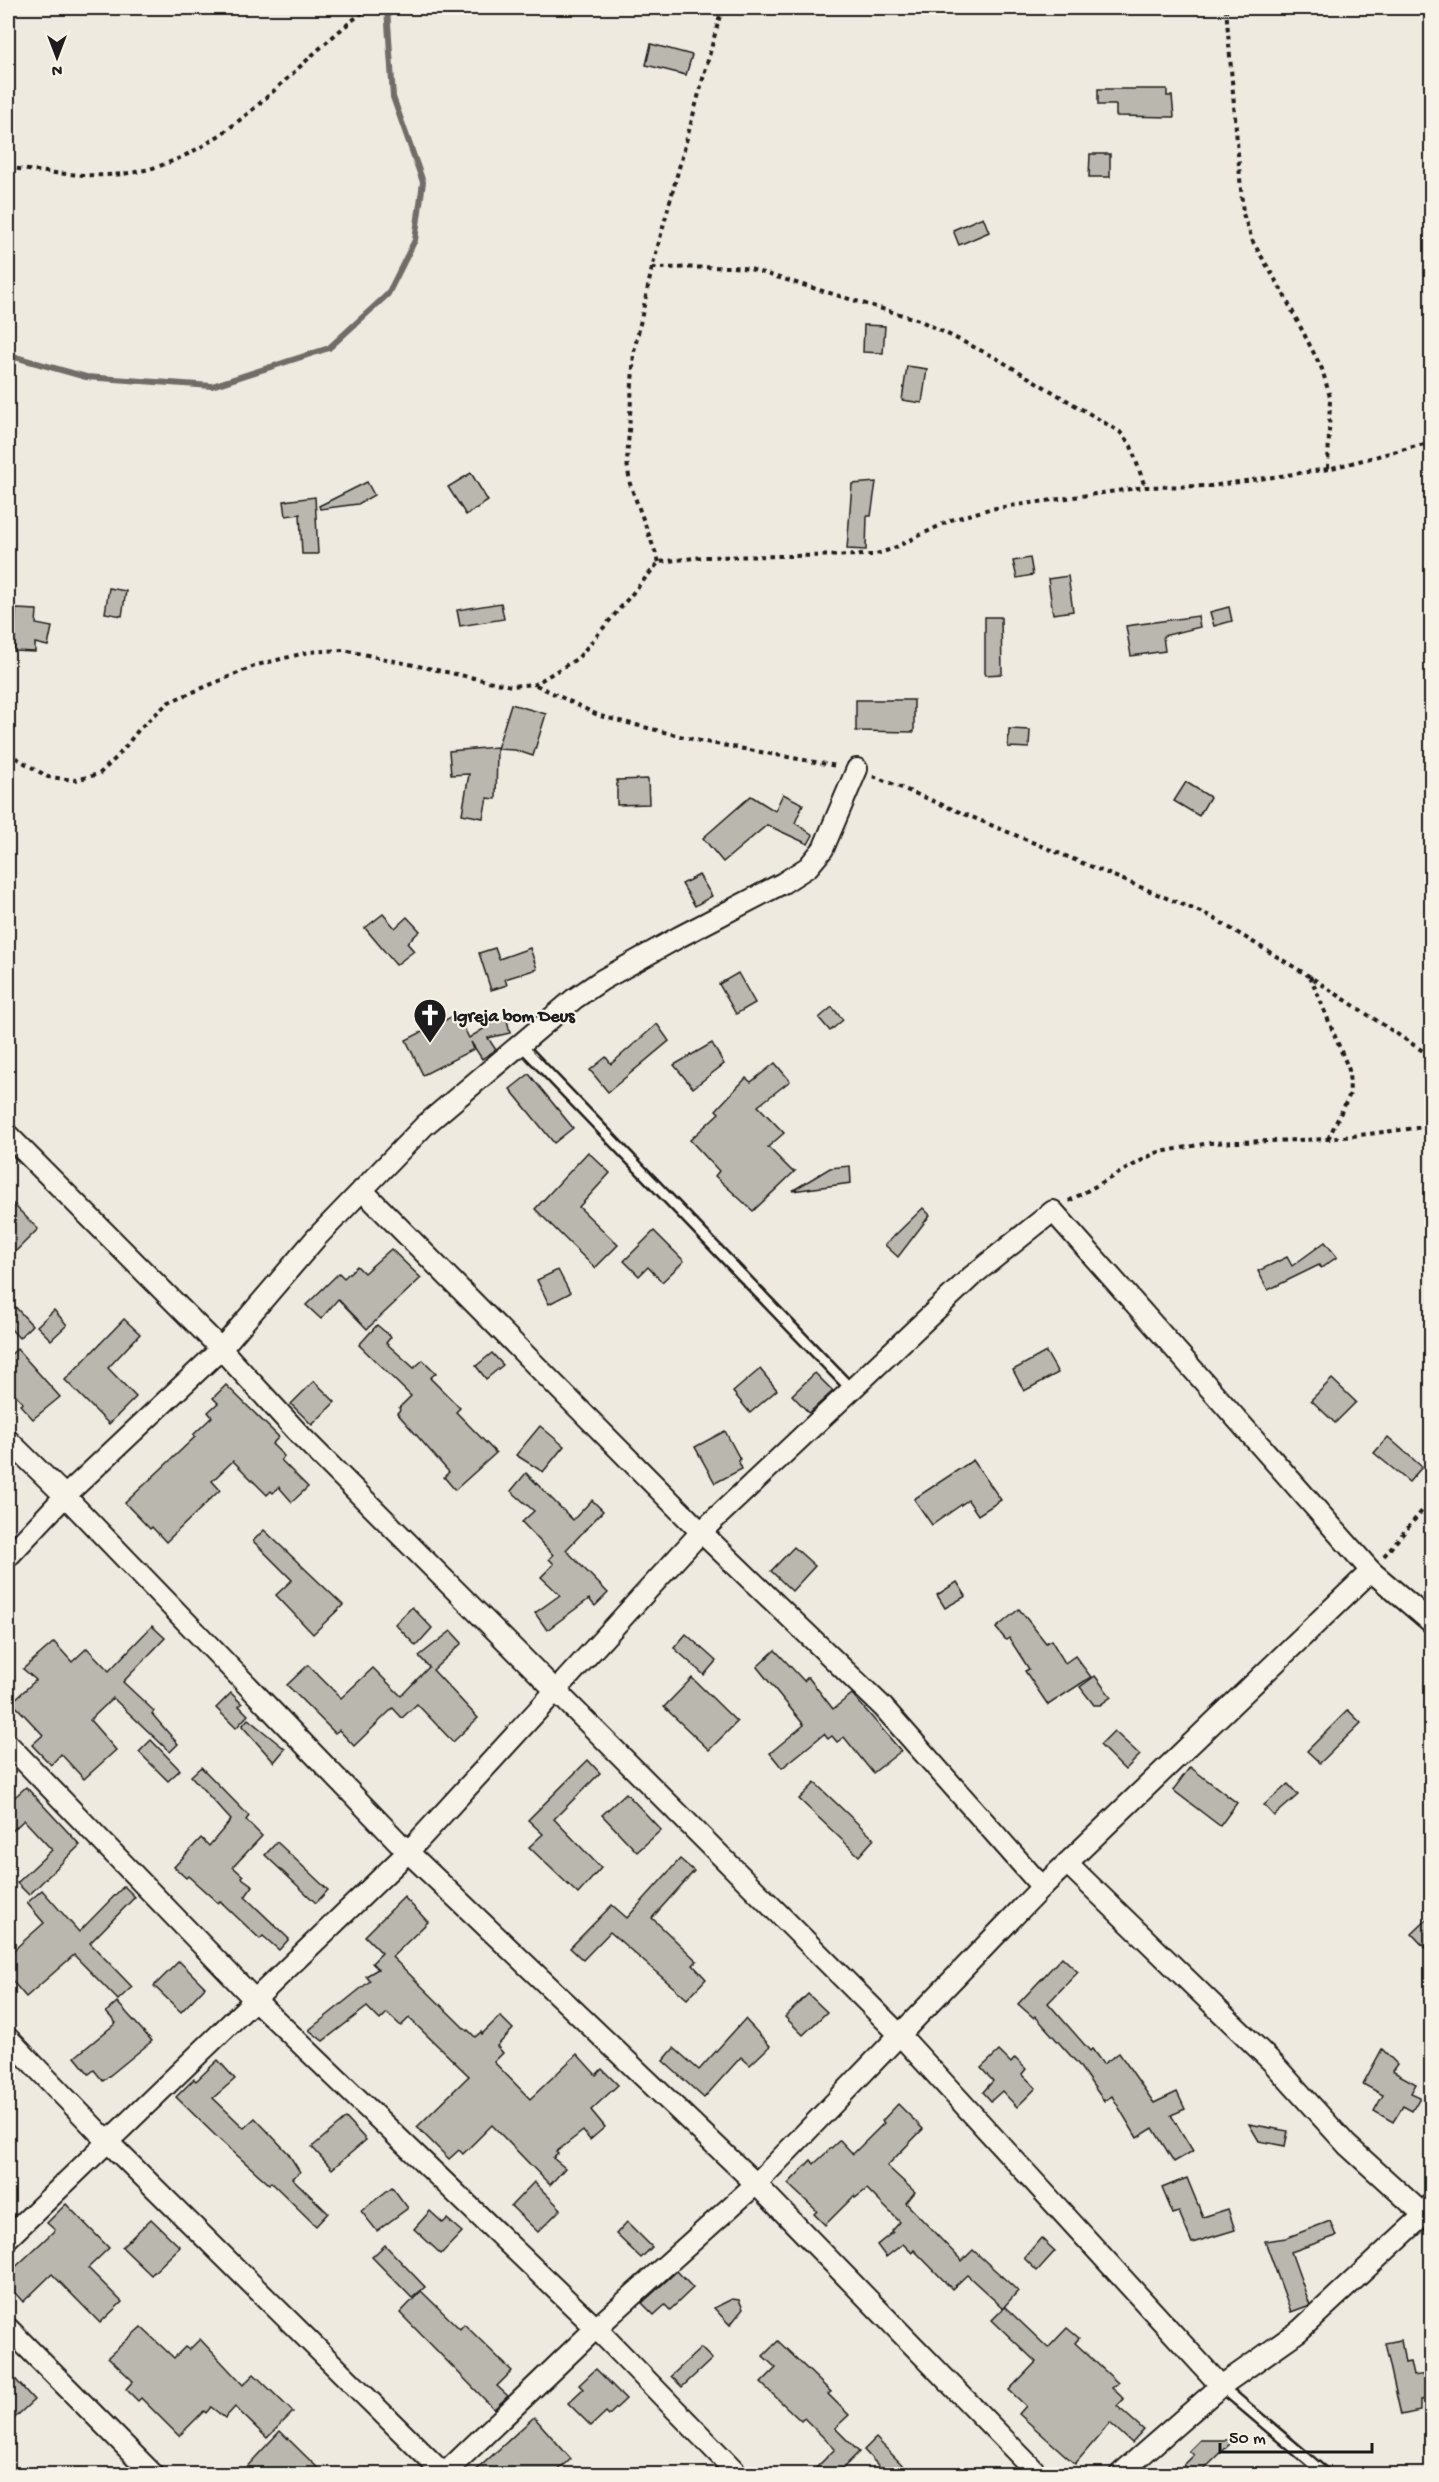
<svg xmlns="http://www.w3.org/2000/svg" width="1439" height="2482" font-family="'Gochi Hand',sans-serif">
<rect width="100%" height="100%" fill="#eeeae0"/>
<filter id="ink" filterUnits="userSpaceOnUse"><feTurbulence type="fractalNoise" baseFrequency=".0167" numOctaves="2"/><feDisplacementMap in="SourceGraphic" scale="12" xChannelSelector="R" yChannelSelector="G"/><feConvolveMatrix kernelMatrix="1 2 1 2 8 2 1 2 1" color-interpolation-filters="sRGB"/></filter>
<g filter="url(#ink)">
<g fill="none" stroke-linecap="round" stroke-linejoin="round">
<path stroke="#6f6d69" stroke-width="6" d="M8 355 86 377 212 386 329 348 388 294 415 240 423 182 393 97 387 8"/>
</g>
<g fill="#bab7af" stroke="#1c1c1c" stroke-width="1.5">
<path d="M651 44 692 55 686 75 646 65Z"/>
<path d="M1098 89H1167V96H1172L1174 117 1116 116V105H1098Z"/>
<path d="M1090 154H1110V177H1089Z"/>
<path d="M983 217 989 232 959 245 953 230Z"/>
<path d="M864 325 885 326 883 353 863 352Z"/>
<path d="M907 366 927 369 922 403 902 400Z"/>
<path d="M471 473 488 501 466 515 448 487Z"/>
<path d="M367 482 374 495 358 504 320 509 319 506Z"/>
<path d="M876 482 871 516H867L866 550 847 549 852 484Z"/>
<path d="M315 497 318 554H302L300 514 286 516 284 501Z"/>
<path d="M1030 558 1033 575 1017 578 1013 561Z"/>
<path d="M1068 576 1073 611 1053 614 1048 579Z"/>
<path d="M109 588 126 591 122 616 105 613Z"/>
<path d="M501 603 504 619 460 626 457 610Z"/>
<path d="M1229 607 1232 621 1214 626 1210 612Z"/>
<path d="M16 609 37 610 36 624 52 627 48 646 35 643V652L14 651Z"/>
<path d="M1198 616 1200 627 1163 636 1165 651 1131 656 1126 626Z"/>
<path d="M985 617H1001L1002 674 985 675Z"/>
<path d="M856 700H914V732L856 731Z"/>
<path d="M511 704 546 714 533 756 515 750 497 749 496 799 487 798 483 818 462 814 469 774 451 775 449 751 497 747V749Z"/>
<path d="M1009 729 1030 730 1029 748 1008 747Z"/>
<path d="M648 779 649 804 617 805V780Z"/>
<path d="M1186 782 1210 797 1199 816 1174 801Z"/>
<path d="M783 794 803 804 795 823 813 835 808 844 767 825 723 862 703 838 751 796 775 811Z"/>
<path d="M699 875 712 896 695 906 682 884Z"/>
<path d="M383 914 395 928 407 917 420 931 407 943 414 951 396 965 365 928Z"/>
<path d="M495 948 499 959 530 948 537 969 505 979 507 985 491 990 479 953Z"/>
<path d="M738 973 755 1003 736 1014 719 984Z"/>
<path d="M832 1007 843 1020 830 1031 819 1018Z"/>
<path d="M457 1014 469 1038 506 1015 510 1033 488 1038 496 1050 482 1059 471 1042 474 1049 423 1075 406 1040Z"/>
<path d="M657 1024 669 1041 608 1092 590 1070 606 1057 611 1064Z"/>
<path d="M712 1043 724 1064 693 1088 674 1065Z"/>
<path d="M775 1063 790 1081 758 1106 784 1133 768 1147 792 1171H795L753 1211 715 1176 719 1171 690 1140 719 1113 716 1110 746 1078 751 1082Z"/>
<path d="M529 1074 573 1128 554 1143 510 1089Z"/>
<path d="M588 1152 610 1173 579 1207 618 1245 595 1268 535 1209Z"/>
<path d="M850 1166 851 1183 792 1191 830 1168Z"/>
<path d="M8 1199 38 1229 8 1259Z"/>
<path d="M923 1208 930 1215 898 1257 885 1245Z"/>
<path d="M654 1231 684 1261 662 1282 648 1267 639 1276 624 1261Z"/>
<path d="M1325 1242 1337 1257 1321 1268 1319 1265 1268 1290 1258 1271 1287 1257 1292 1266Z"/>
<path d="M391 1249 421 1278 367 1329 338 1299 321 1319 306 1305 339 1273 344 1278 357 1266 364 1273Z"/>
<path d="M558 1270 570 1293 549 1304 537 1280Z"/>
<path d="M8 1299 32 1325 19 1338 8 1326Z"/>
<path d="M54 1310 67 1325 51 1340 37 1326Z"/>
<path d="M124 1319 140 1334 108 1368 136 1397 109 1424 65 1380Z"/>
<path d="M377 1325 391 1337 386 1343 414 1368 423 1360 436 1373 430 1378 460 1408 456 1412 496 1453 455 1490 444 1477 449 1472 397 1413 400 1410 399 1408 411 1396 359 1345Z"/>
<path d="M17 1349 60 1397 33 1419 20 1405 23 1403 8 1386V1357Z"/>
<path d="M1046 1352 1058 1373 1024 1391 1013 1370Z"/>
<path d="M492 1353 503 1365 486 1379 476 1366Z"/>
<path d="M760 1369 777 1390 750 1413 733 1392Z"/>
<path d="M815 1373 833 1391 809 1413 792 1395Z"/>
<path d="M1332 1379 1356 1402 1335 1423 1311 1400Z"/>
<path d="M314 1381 335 1402 312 1425 291 1404Z"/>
<path d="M226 1385 279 1437 272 1444 284 1456 281 1460 308 1487 292 1502 279 1487 273 1493 271 1491 267 1495 233 1461 212 1481 220 1490 166 1542 152 1527 150 1529 125 1503 195 1437 193 1435 212 1417 208 1412 218 1403 213 1398Z"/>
<path d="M540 1426 564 1446 543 1472 516 1455Z"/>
<path d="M725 1431 740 1459 738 1460 742 1469 715 1483 695 1447Z"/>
<path d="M1388 1437 1422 1467 1409 1482 1374 1453Z"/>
<path d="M973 1460 1001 1500 978 1515 968 1500 932 1525 914 1499Z"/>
<path d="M526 1473 573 1520 592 1500 603 1511 566 1550 608 1593 595 1606 589 1599 547 1630 535 1613 560 1595 541 1577 554 1564 549 1559 553 1555 522 1522 534 1511 511 1491Z"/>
<path d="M264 1530 343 1605 313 1634 276 1595 292 1580 253 1541Z"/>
<path d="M794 1547 815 1566 792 1591 771 1571Z"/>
<path d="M957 1582 966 1596 945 1608 937 1595Z"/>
<path d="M412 1607 432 1628 416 1646 395 1624Z"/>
<path d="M1019 1609 1046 1643 1051 1640 1065 1663 1075 1656 1091 1677 1048 1705 1025 1671 1029 1669 1009 1638 1006 1640 996 1628Z"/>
<path d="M152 1626 165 1638 123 1682 154 1711 152 1714 178 1744 170 1752 113 1698 90 1720 116 1750 84 1779 61 1754 51 1765 32 1745 43 1735 12 1702 36 1680 23 1669 54 1642 72 1662 87 1648 109 1671Z"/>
<path d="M451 1631 462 1643 433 1670 478 1718 453 1742 417 1704 402 1718 393 1708 354 1746 339 1730 335 1733 287 1685 308 1665 341 1698 373 1668 401 1696 429 1667 419 1656Z"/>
<path d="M686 1634 716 1661 704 1675 674 1648Z"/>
<path d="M775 1650 804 1681 808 1677 833 1709 852 1694 901 1751 873 1773 844 1737 837 1742 832 1736 828 1739 824 1734 782 1768 770 1753 804 1725 757 1667Z"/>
<path d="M1095 1676 1111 1697 1100 1705H1094L1080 1687Z"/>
<path d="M692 1678 737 1722 709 1750 664 1707Z"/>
<path d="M231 1693 242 1704 239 1706 248 1715 236 1728 216 1708Z"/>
<path d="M1348 1710 1361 1723 1320 1763 1307 1751Z"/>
<path d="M248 1719 285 1749 274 1762 242 1726Z"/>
<path d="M1114 1731 1140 1755 1125 1770 1100 1745Z"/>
<path d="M151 1740 180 1770 168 1781 139 1752Z"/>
<path d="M588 1760 600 1773 554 1819 601 1868 578 1894 529 1847 543 1834 528 1820Z"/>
<path d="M201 1767 249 1816 246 1820 262 1836 233 1867 243 1876 242 1878 253 1886 245 1897 289 1939 279 1950 263 1936 260 1939 220 1901 218 1903 188 1876 186 1878 174 1867 201 1838 209 1846 231 1820 191 1776Z"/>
<path d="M1190 1767 1237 1803 1220 1826 1173 1790Z"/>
<path d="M815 1783 874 1839 859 1856 799 1799Z"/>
<path d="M1288 1784 1298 1795 1274 1816 1264 1805Z"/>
<path d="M26 1787 80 1845 29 1895 17 1883 52 1850 24 1820 8 1835V1803Z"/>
<path d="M626 1793 661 1830 637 1852 602 1815Z"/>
<path d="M277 1842 328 1890 316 1903 265 1855Z"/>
<path d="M680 1859 694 1871 652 1918 697 1961 693 1965 706 1979 687 1999 610 1932 583 1960 570 1948 612 1905 627 1918Z"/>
<path d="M124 1886 135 1897 90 1943 132 1987 118 2000 74 1955 26 1997 8 1976V1955L44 1923 27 1903 42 1890 79 1932Z"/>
<path d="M404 1897 428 1922 392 1957 467 2031 468 2030 475 2037 481 2032 482 2034 500 2016 513 2029 497 2046 503 2053 494 2062 530 2099 577 2054 596 2075 602 2069 618 2085 591 2110 605 2127 590 2140 583 2131 556 2152 558 2154 553 2158 565 2168 550 2185 492 2125 463 2154 459 2150 449 2159 417 2127 469 2076 409 2018 401 2026 387 2013 380 2020 367 2007 323 2041 309 2030 370 1981 366 1976 378 1969 372 1963 382 1953 365 1936Z"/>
<path d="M1431 1916V1954L1412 1934Z"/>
<path d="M1062 1957 1078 1972 1048 2003 1090 2051 1092 2049 1103 2064 1119 2053 1154 2103 1177 2092 1185 2109 1171 2115 1193 2151 1174 2162 1153 2128 1137 2138 1112 2096 1104 2101 1078 2064 1035 2016 1034 2018 1018 2004Z"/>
<path d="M179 1961 205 1987 181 2012 154 1986Z"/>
<path d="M808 1994 827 2012 803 2035 785 2017Z"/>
<path d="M117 2002 152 2041 103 2081 94 2070 89 2074 75 2057 116 2023 106 2012Z"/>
<path d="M745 2019 770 2046 750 2065 741 2057 704 2098 663 2061 674 2048 699 2070Z"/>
<path d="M1382 2049 1397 2064 1392 2071 1416 2084 1411 2093 1420 2097 1412 2111 1403 2106 1393 2122 1374 2111 1383 2095 1363 2084Z"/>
<path d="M999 2051 1011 2063 1015 2058 1026 2069 1022 2074 1036 2088 1017 2107 1002 2091 991 2101 983 2092 993 2081 981 2068Z"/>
<path d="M218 2060 235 2079 213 2098 244 2128 255 2118 288 2153 300 2172 292 2178 328 2213 316 2226 271 2182 269 2184 220 2140 176 2097 194 2079 196 2081Z"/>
<path d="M898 2104 923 2129 887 2166 915 2192 906 2203 962 2261 973 2250 1018 2291 1003 2308 967 2275 952 2289 914 2250 912 2253 903 2244 886 2257 877 2245 893 2232 892 2231 900 2222 867 2189 855 2198 854 2196 825 2225 814 2214 817 2211 788 2184 811 2160 814 2164 840 2140 853 2154 884 2123 882 2121Z"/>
<path d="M346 2118 366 2140 332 2169 312 2147Z"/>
<path d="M1249 2124 1288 2131 1285 2146 1259 2141Z"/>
<path d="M1187 2178 1203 2217 1228 2209 1235 2230 1192 2243 1179 2212 1173 2214 1162 2188Z"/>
<path d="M534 2182 561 2209 538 2232 511 2206Z"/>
<path d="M392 2187 408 2208 377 2231 361 2211Z"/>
<path d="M66 2204 109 2248 88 2268 122 2302 100 2323 52 2274 23 2302 8 2285V2274L55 2230 47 2223Z"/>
<path d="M430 2211 443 2223 447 2219 462 2232 441 2254 414 2229Z"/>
<path d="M151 2219 180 2247 151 2275 122 2247Z"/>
<path d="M1330 2221 1336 2236 1291 2252 1310 2305 1291 2312 1265 2241 1286 2238Z"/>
<path d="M627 2222 652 2247 641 2258 616 2234Z"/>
<path d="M1041 2238 1055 2251 1037 2271 1024 2258Z"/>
<path d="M385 2245 425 2287 412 2298 372 2257Z"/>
<path d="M677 2271 693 2288 670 2310 665 2305 654 2315 642 2303Z"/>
<path d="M421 2291 460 2329 464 2324 512 2371 497 2386 508 2396 494 2409 400 2313Z"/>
<path d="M732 2299 739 2300 743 2309 730 2325 714 2308Z"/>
<path d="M1005 2307 1048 2348 1067 2328 1079 2338 1075 2343 1118 2383 1112 2388 1124 2399 1117 2406 1144 2430 1132 2443 1110 2423 1075 2464 1019 2414 1026 2406 1009 2390 1036 2362 992 2320Z"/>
<path d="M141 2327 174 2358 185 2347 189 2350 200 2339 243 2385 254 2374 293 2412 267 2438 235 2407 225 2418 211 2407 206 2413 204 2411 179 2436 141 2398 138 2401 126 2389 133 2381 108 2357Z"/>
<path d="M1401 2340 1405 2363 1410 2362 1413 2376 1427 2374 1429 2399 1420 2400V2411L1401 2415 1385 2343Z"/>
<path d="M778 2341 831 2392 828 2394 849 2415 835 2428 859 2452 836 2475H809L835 2449 804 2418 801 2421 761 2383 776 2368 763 2356Z"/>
<path d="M701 2348 712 2359 682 2387 671 2376Z"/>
<path d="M596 2369 626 2399 609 2415 606 2412 591 2426 568 2403 583 2389 579 2385Z"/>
<path d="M8 2371 34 2400 8 2424Z"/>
<path d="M534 2417 571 2459 553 2475H471Z"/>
<path d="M280 2431 325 2475H239Z"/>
<path d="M876 2438 912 2475H887L864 2450Z"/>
<path d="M1200 2440H1234L1198 2475H1194L1184 2465 1194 2455 1189 2451Z"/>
</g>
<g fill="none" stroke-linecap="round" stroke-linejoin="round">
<g stroke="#1c1c1c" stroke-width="14">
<g id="lane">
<path d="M521 1045 852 1390"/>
<path d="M1221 2386 1325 2474"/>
</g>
</g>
<g stroke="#1c1c1c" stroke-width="24">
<g id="street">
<path d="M8 1135 221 1349 302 1437 900 2035 1221 2386"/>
<path d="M362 1190 701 1532 883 1707 1042 1887"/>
<path d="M8 1440 65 1496 408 1852 756 2184 1038 2474"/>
<path d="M8 1557 65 1496 221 1349 316 1238 425 1125 574 999 602 980 679 937 783 883 808 867 823 849 857 769"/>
<path d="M8 1744 254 1999 596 2328 738 2474"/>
<path d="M1067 1863 1271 2061 1347 2145 1424 2215"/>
<path d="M8 2038 108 2142 444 2474"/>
<path d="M8 2238 408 1852 701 1532 972 1276 1053 1211 1371 1571 1432 1623"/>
<path d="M8 2328 153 2474"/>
<path d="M444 2474 596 2328 756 2184 1042 1887 1371 1571"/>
<path d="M1120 2474 1221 2386 1299 2331 1424 2215 1432 2203"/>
</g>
</g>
<g stroke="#1c1c1c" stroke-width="4" stroke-dasharray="4.5 4.5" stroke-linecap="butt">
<path d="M1226 8 1243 214 1253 242 1283 293 1322 369 1330 397 1328 469"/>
<path d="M8 168C52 172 100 181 145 170 236 148 296 59 369 8"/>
<path d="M652 268 733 267 750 269 919 320 996 358 1120 432 1131 446 1145 487"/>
<path d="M659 562 630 484 627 462 634 352 652 268 722 8"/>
<path d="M536 685 600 716 700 741 837 766"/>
<path d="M8 753 48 777 76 780 99 774 118 756 140 728 169 702 257 665 309 652 344 650 511 686 535 684 578 658 659 562 703 557 873 555 892 549 951 520 989 509 1145 487 1211 486 1328 469 1432 442"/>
<path d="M873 776 1210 916 1309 976 1432 1057"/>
<path d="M1310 976 1349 1070 1350 1094 1328 1139"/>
<path d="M1069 1201 1155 1153 1209 1143 1328 1139 1432 1126"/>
<path d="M1384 1556 1432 1499"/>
</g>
<use href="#lane" stroke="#f7f3e8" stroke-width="9"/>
<use href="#street" stroke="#f7f3e8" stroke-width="20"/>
</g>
</g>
<defs>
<g id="church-pin" transform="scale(1.725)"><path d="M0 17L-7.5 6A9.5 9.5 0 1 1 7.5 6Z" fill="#1c1c1c" stroke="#f7f3e8"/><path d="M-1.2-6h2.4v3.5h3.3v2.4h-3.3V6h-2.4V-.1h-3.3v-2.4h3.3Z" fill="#fff"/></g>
</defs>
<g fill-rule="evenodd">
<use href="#church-pin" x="430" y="1015"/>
</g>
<g text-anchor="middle" stroke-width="4.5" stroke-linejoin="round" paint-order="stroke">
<g font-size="18" font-weight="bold" fill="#1c1c1c" stroke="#f7f3e8" text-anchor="start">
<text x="453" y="1021">Igreja bom Deus</text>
</g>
</g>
<rect width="1439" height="2482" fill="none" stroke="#f7f3e8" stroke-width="30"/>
<rect x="15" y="15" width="1409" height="2452" fill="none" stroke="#1c1c1c" stroke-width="2" filter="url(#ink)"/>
<g transform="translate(57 57) rotate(180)" stroke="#f7f3e8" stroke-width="4.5" paint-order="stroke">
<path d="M0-4.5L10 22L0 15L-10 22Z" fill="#1c1c1c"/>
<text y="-9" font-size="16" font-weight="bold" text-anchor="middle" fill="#1c1c1c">N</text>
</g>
<path d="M1220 2443v9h152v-9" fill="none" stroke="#1c1c1c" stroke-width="3"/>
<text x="1229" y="2443" font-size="18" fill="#1c1c1c" stroke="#f7f3e8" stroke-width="4.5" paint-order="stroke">50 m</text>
</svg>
